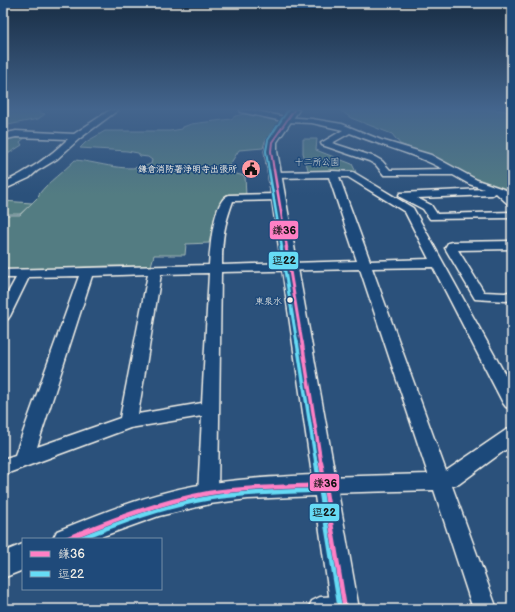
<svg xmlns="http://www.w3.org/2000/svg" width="515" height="612" font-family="'Balsamiq Sans','Klee One',sans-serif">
<rect width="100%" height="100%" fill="#2b517b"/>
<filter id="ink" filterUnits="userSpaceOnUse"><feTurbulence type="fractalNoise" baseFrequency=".025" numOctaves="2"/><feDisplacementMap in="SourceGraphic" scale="8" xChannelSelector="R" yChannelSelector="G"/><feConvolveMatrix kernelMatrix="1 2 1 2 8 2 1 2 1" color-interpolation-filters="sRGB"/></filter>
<g filter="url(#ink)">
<g fill="#527b82" stroke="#a3b6b5">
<path d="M3 110H39L38 112 45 114 38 119 3 126Z"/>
<path d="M340 110H501L512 113V197L495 186 478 181 436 158 400 144 392 134 351 118Z"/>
<path d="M249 113 279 121 265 141 263 148 239 150 229 166 232 173 245 176 246 196H227L214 219 209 243 186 244 185 255H154L151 266H106L3 271V215H20L39 196V194C49 181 63 172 75 160 100 162 127 174 151 164L152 160 148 157 140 156 138 153 127 151 80 148 86 142 105 131H170L182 129 183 127 191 124 231 119 235 116Z"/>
<path d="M27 136 20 142 22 145 3 157V138Z"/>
<path d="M303 139H317L316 150 352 164 356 172 309 173 303 153Z"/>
<path d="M3 201 32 203 20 214H3Z"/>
</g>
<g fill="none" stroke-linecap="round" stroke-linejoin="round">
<g stroke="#f4f1e8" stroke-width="3">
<g id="minor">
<path d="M110 110H118L79 139 57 159 37 171 29 178 3 190V183C27 172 49 157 68 139L16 137 3 140V134L16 131 74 134Z"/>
<path d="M240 110H252L285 117 312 119 342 124 381 140 431 155 477 180 506 190 512 196V205L508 204 496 193 492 195 417 198 431 205 437 214 512 212V218L430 219 423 209 400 197 399 195 400 193 484 189 469 184 453 175H384L376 165 369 161 322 145 321 143 343 130 312 123 287 122 241 112ZM350 133C381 146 414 153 443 169L390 170 382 161 375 157 332 143Z"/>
<path d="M333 171 353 172 413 208 512 387V409L506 407 503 403 433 267 372 268 446 471 506 430 512 428V445L459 484 452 486 497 609H473L434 490 325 493 318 491 315 485 318 479 325 477 428 474 360 269 221 272 218 494 215 500 208 503 201 500 198 494 202 416 130 428 3 475V459L15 455 79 276 29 277 10 316 8 319 3 320V302L16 278H3V270L209 265C210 251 213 199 229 195L278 194 283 197 278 200 233 201C224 226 222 238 222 265L357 261 329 177 275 178 270 175 275 172ZM339 177H348L405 212 429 259 370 261ZM209 273 202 403 138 414 161 274ZM148 274 120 418 37 447 92 276Z"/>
<path d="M512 241V249L458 250 484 292 505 293 512 291V300L506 301 475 299 445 248 448 243 452 242Z"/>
<path d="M345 596 353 600 356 609H308L312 601 320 597Z"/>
</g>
</g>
<g stroke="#f4f1e8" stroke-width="3">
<g id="tertiary">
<path d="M290 110H299L277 142V151L359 609H331L315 496 248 499 210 504 159 516 95 539H53L57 531C101 513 146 495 193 486 232 479 272 477 312 475L265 151 267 142Z"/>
<path d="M23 544V570L3 578V552Z"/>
</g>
</g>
<use href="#minor" fill="#1f4a7a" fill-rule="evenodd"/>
<use href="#tertiary" fill="#1f4a7a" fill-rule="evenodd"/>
<g stroke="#1f4a7a" stroke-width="4">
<path id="bus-1-far4" d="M274 171 271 151 272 142 294 110"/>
</g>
<g stroke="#1f4a7a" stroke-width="5">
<path id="bus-1-far3" d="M274 170 287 248"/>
</g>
<g stroke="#1f4a7a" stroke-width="6">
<path id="bus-1-far2" d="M286 247 302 343"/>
</g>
<g stroke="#1f4a7a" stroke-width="6">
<path id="bus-1-far1" d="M302 342 321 463"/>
</g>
<g stroke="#1f4a7a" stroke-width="8">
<g id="bus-1">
<path d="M321 462 345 609"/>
<path d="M66 539C112 520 159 502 209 493 247 487 286 487 325 485"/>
</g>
</g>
<g stroke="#1f4a7a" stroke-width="4">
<path id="bus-2-far4" d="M269 171 266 151 268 140 288 110"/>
</g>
<g stroke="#1f4a7a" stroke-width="5">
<path id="bus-2-far3" d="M269 170 282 248"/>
</g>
<g stroke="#1f4a7a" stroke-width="6">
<path id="bus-2-far2" d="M281 247 297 343"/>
</g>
<g stroke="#1f4a7a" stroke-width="6">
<path id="bus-2-far1" d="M297 342 316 463"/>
</g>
<g stroke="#1f4a7a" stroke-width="8">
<g id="bus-2">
<path d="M316 462 340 609"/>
<path d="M79 539C121 522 164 506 210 498 248 492 286 492 325 490"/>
</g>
</g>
<use href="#bus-1-far4" stroke="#ff80c5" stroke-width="2"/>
<use href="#bus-1-far3" stroke="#ff80c5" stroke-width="2.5"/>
<use href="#bus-1-far2" stroke="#ff80c5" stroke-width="3"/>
<use href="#bus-1-far1" stroke="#ff80c5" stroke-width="3.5"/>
<use href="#bus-1" stroke="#ff80c5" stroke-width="4.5"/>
<use href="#bus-2-far4" stroke="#66dbf5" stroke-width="2"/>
<use href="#bus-2-far3" stroke="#66dbf5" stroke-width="2.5"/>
<use href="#bus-2-far2" stroke="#66dbf5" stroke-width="3"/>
<use href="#bus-2-far1" stroke="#66dbf5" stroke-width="3.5"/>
<use href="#bus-2" stroke="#66dbf5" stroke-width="4.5"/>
</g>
</g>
<linearGradient id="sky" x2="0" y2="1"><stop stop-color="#182d44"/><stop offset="0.56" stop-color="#44658d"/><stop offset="1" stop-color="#44658d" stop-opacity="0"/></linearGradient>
<rect width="515" height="195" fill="url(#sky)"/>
<defs>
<g id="civic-disc" transform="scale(1)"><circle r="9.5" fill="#ff9aa2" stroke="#1f4a7a"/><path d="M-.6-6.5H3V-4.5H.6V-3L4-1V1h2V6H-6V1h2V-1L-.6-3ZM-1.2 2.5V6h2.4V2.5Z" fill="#111"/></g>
</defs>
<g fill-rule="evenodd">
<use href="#civic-disc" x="251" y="169"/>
</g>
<circle fill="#f4f1e8" stroke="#1f4a7a" stroke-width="1.5" cx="290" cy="300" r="3.5"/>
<g text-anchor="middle" stroke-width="3" stroke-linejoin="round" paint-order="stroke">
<g font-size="9" fill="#dcdfd9" stroke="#1f4a7a">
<text x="317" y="165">十二所公園</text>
</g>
<g font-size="9" font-weight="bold" fill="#f4f1e8" stroke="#1f4a7a" text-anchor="end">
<text x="237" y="172">鎌倉消防署浄明寺出張所</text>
</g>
<g font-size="9" fill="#f4f1e8" stroke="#1f4a7a" text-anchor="end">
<text x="282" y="304">東泉水</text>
</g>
</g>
<g stroke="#1f4a7a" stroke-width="1.5">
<rect x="269" y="220" width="30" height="20" rx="4" fill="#ff80c5"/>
<rect x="268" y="251" width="31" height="19" rx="4" fill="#66dbf5"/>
<rect x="309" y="473" width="31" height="19" rx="4" fill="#ff80c5"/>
<rect x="309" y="503" width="31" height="19" rx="4" fill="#66dbf5"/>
</g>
<g font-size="11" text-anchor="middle" font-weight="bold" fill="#111">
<text x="284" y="234">鎌36</text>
<text x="284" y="264">逗22</text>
<text x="325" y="487">鎌36</text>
<text x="324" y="516">逗22</text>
</g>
<rect width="515" height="612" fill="none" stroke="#1f4a7a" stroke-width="16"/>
<rect x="8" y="8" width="499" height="596" fill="none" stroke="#f4f1e8" stroke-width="1.5" filter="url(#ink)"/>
<rect x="22" y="538" width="140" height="52" fill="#1f4a7a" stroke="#748da6"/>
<rect x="30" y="551" width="20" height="6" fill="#ff80c5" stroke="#748da6"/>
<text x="58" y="558" font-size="12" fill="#f4f1e8">鎌36</text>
<rect x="30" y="571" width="20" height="6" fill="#66dbf5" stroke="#748da6"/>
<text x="58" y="578" font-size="12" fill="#f4f1e8">逗22</text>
</svg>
